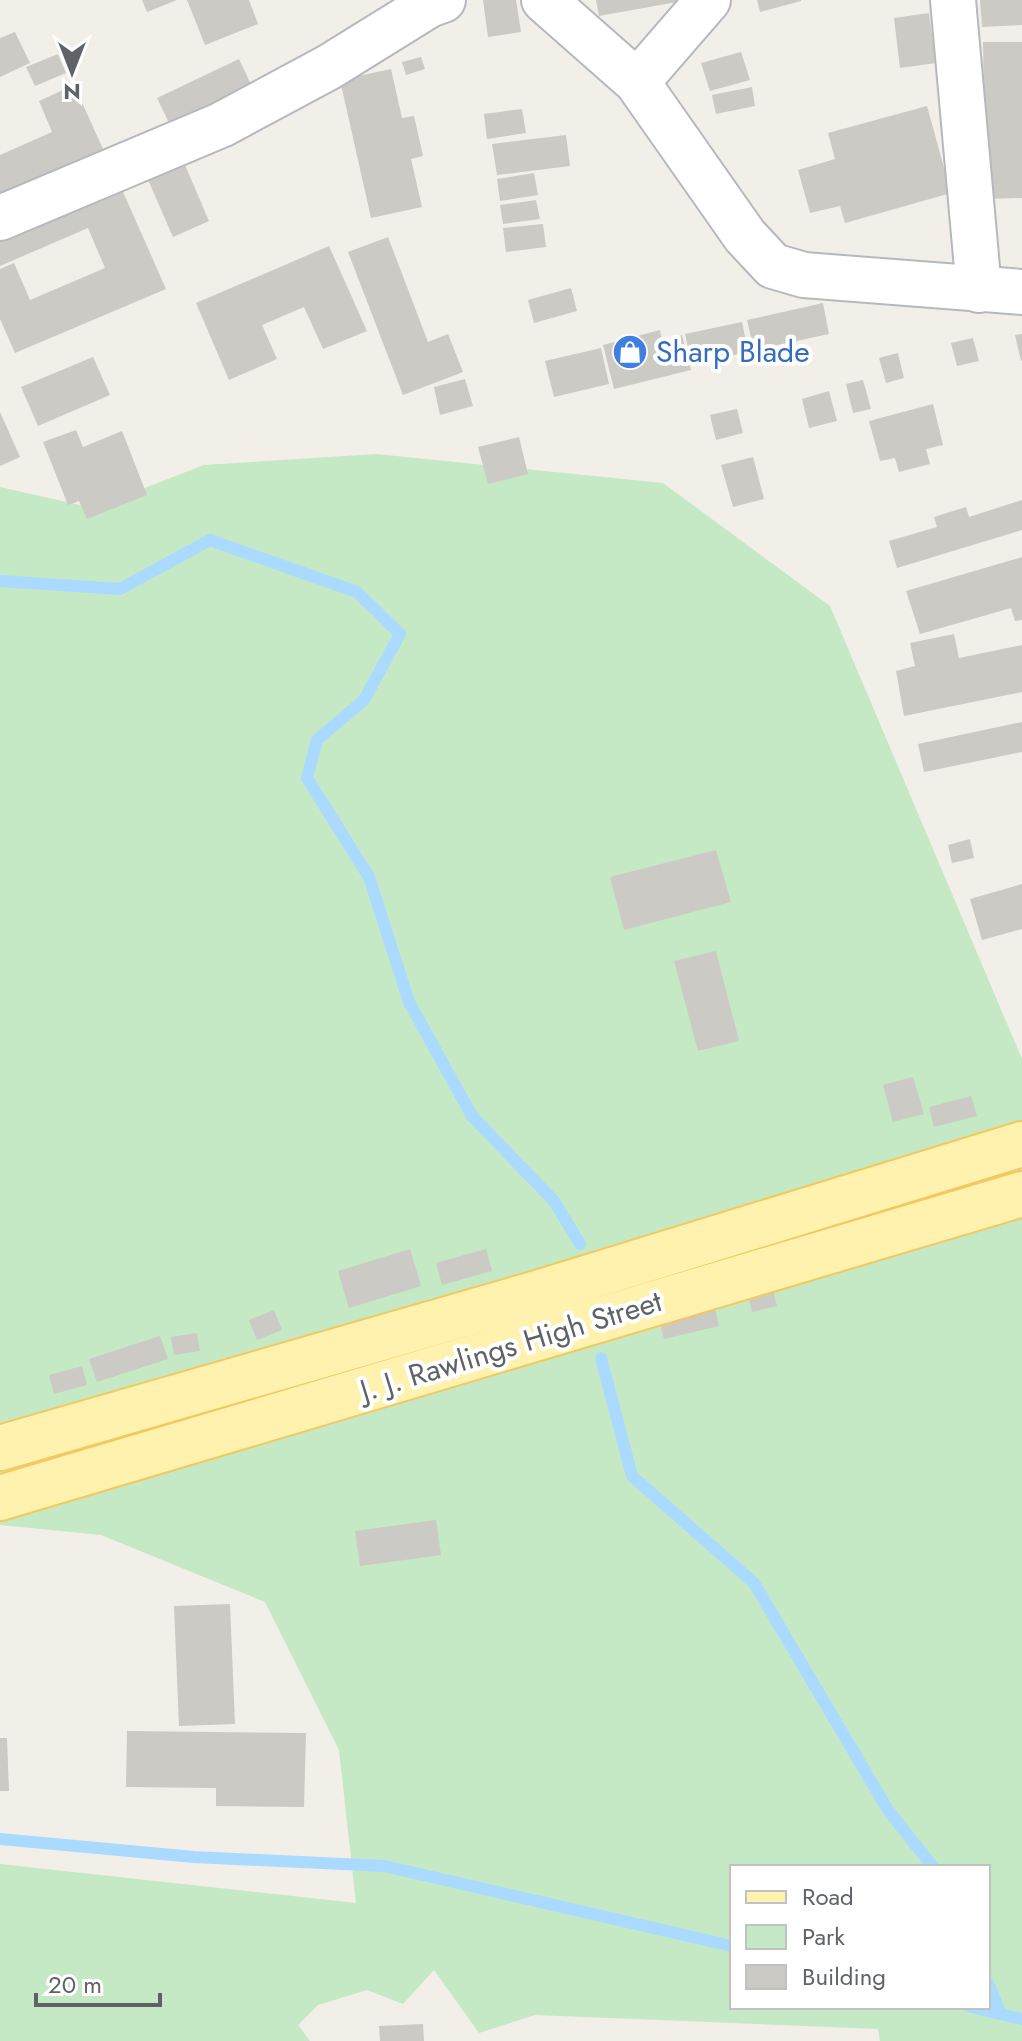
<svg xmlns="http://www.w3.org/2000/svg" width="1022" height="2041" font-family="Jost,sans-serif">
<rect width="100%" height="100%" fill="#f1efe8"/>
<path fill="#c5e8c5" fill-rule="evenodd" d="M376 454 663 483 830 606 1022 1059V2041H880L878 2029 535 2015 479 2033 434 1970 403 2004 367 1990 318 2005 298 2025 310 2041H0V1864L356 1903 339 1750 265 1602 101 1535 0 1525V487L93 508 204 465ZM732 1867H988V2007H732Z"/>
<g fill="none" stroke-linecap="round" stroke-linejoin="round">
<g stroke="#aadaff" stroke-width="12">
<path d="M0 581 120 589 210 540 357 592 400 634 364 700 317 740 307 778 369 877 409 1002 472 1116 554 1201 580 1244"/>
<path d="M601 1358 632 1476 754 1583 888 1810 933 1867"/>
<path d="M0 1839 194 1857 384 1866 732 1946"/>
<path d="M988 1983 1000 2012"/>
<path d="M971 2007 1022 2019"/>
</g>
</g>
<g fill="#cccac5">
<path d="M142 0H177L147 12Z"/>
<path d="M187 0H249L258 24 205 45Z"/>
<path d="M483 0H516L521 32 488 37Z"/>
<path d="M596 0H677V2L599 16Z"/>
<path d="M757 0H801V1L760 12Z"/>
<path d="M980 0H1022V25L982 27Z"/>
<path d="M929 13 936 63 900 68 894 18Z"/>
<path d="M15 32 30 63 0 77V38Z"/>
<path d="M983 42H1022V198L985 199Z"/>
<path d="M741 52 750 80 710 91 701 63Z"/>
<path d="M58 54 66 73 35 86 26 67Z"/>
<path d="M421 57 425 69 406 75 402 62Z"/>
<path d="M239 59 254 91 172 129 157 98Z"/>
<path d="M391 69 402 118 414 116 423 156 411 159 422 207 371 218 340 80Z"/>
<path d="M74 85 104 151 0 197V155L52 132 39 101Z"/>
<path d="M752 87 755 106 716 114 712 95Z"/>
<path d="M927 106 951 193 845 223 840 206 810 213 798 170 835 159 828 133Z"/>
<path d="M522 109 526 133 487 139 484 114Z"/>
<path d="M566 135 570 166 497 175 492 144Z"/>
<path d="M179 151 209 221 173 237 142 166Z"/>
<path d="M534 173 538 195 500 201 497 179Z"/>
<path d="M116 176 166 289 15 353 0 319V269L14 263 30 300 105 268 88 228 0 266V226Z"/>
<path d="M536 200 540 219 503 224 500 205Z"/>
<path d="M543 224 546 247 506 252 503 228Z"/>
<path d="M388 237 428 342 448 334 463 372 403 395 348 252Z"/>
<path d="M329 246 367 331 323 349 304 307 262 325 277 359 229 380 196 303Z"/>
<path d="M571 288 577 311 534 323 528 300Z"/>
<path d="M823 303 829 334 754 350 747 320Z"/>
<path d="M742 322 748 352 692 364 685 334Z"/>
<path d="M660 330 662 341 682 335 691 370 614 389 603 345Z"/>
<path d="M1022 334V360L1021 361 1015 335Z"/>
<path d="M973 338 979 361 957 366 951 343Z"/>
<path d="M601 348 609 384 554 397 545 361Z"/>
<path d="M898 353 904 378 886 383 879 358Z"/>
<path d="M93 357 110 395 38 426 21 387Z"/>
<path d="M465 379 473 406 440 415 434 387Z"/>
<path d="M863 380 871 409 853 413 846 384Z"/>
<path d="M829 391 837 421 809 428 802 399Z"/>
<path d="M933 404 943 445 926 449 930 464 899 472 895 458 880 461 869 421Z"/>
<path d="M737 409 743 433 716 440 710 415Z"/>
<path d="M0 412 20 457 0 466Z"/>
<path d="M76 430 83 447 122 431 147 495 87 519 79 501 68 505 43 442Z"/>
<path d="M519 437 528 474 488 484 478 447Z"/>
<path d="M753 457 764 499 733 507 721 465Z"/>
<path d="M1022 500V530L897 568 889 541 937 527 934 517 966 507 969 517Z"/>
<path d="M1022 557V620L1015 621 1011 608 920 634 906 591Z"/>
<path d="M954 634 959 658 1022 645V692L904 716 896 671 915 666 910 643Z"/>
<path d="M1022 722V752L924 772 918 744Z"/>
<path d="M970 839 974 858 952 863 948 845Z"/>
<path d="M716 850 731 902 624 930 610 877Z"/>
<path d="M1022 884V929L982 940 970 899Z"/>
<path d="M716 951 739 1041 698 1051 674 961Z"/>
<path d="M913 1077 924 1114 893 1122 883 1085Z"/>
<path d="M971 1096 977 1116 934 1127 929 1107Z"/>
<path d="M410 1249 421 1286 349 1308 338 1271Z"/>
<path d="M486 1249 492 1271 442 1285 436 1263Z"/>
<path d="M773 1290 777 1306 752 1312 748 1296Z"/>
<path d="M714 1305 719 1326 664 1339 659 1318Z"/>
<path d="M274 1310 282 1330 257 1340 249 1320Z"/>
<path d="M197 1333 200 1351 174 1355 171 1337Z"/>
<path d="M160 1336 168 1359 97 1382 89 1359Z"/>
<path d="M82 1366 87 1385 54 1394 49 1375Z"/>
<path d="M436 1520 441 1555 360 1566 355 1531Z"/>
<path d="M230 1604 235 1724 179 1726 174 1606Z"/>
<path d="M127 1731 306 1733 304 1807 216 1806V1788L126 1787Z"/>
<path d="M0 1738H7L9 1791H0Z"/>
<path d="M423 2024 424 2041H380L379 2026Z"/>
</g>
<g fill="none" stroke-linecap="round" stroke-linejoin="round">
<g stroke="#b5b8bc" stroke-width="48">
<g id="minor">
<path d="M544 0 637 82 745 236 773 266 804 275 1022 292"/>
<path d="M953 0 979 290"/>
<path d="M637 82 708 0"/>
<path d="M0 218 221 125 329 67 429 5 443 0"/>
</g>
</g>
<g stroke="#f2c960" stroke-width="48">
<g id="major">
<path d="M0 1448 534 1294 1022 1144"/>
<path d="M0 1498 1022 1194"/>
</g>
</g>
<use href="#minor" stroke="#fff" stroke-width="44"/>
<use href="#major" stroke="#fff2af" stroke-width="44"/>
</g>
<defs>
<g id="shop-disc" transform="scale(1.8)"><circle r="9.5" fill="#3f7fe0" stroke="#fff"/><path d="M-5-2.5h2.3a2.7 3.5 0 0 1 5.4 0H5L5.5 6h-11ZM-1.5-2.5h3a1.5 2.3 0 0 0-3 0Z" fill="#fff"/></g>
</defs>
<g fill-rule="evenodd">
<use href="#shop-disc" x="630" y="352"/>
</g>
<g text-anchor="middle" stroke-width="8" stroke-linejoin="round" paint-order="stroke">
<g font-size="30" fill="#366cbe" stroke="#fff" text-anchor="start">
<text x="656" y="362">Sharp Blade</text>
</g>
<g font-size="30" fill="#5f6368" stroke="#fff">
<text transform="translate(511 1346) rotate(-17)" y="10">J. J. Rawlings High Street</text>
</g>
</g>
<rect x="730" y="1865" width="260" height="144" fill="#ffffff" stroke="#bfc1c3" stroke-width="2"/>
<rect x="746" y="1891" width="40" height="12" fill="#fff2af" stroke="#bfc1c3" stroke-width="2"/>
<text x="802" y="1905" font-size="24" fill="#5f6368">Road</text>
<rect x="746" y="1925" width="40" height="24" fill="#c5e8c5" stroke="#bfc1c3" stroke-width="2"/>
<text x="802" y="1945" font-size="24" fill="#5f6368">Park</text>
<rect x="746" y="1965" width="40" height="24" fill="#cccac5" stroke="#bfc1c3" stroke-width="2"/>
<text x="802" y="1985" font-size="24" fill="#5f6368">Building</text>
<g transform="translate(72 72) rotate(180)" stroke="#ffffff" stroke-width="6" paint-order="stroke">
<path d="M0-6L14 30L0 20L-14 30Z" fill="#5f6368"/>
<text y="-12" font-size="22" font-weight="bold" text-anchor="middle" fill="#5f6368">N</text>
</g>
<path d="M36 1993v12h124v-12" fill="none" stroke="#5f6368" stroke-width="4"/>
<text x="48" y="1993" font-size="24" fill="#5f6368" stroke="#ffffff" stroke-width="6" paint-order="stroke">20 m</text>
</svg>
